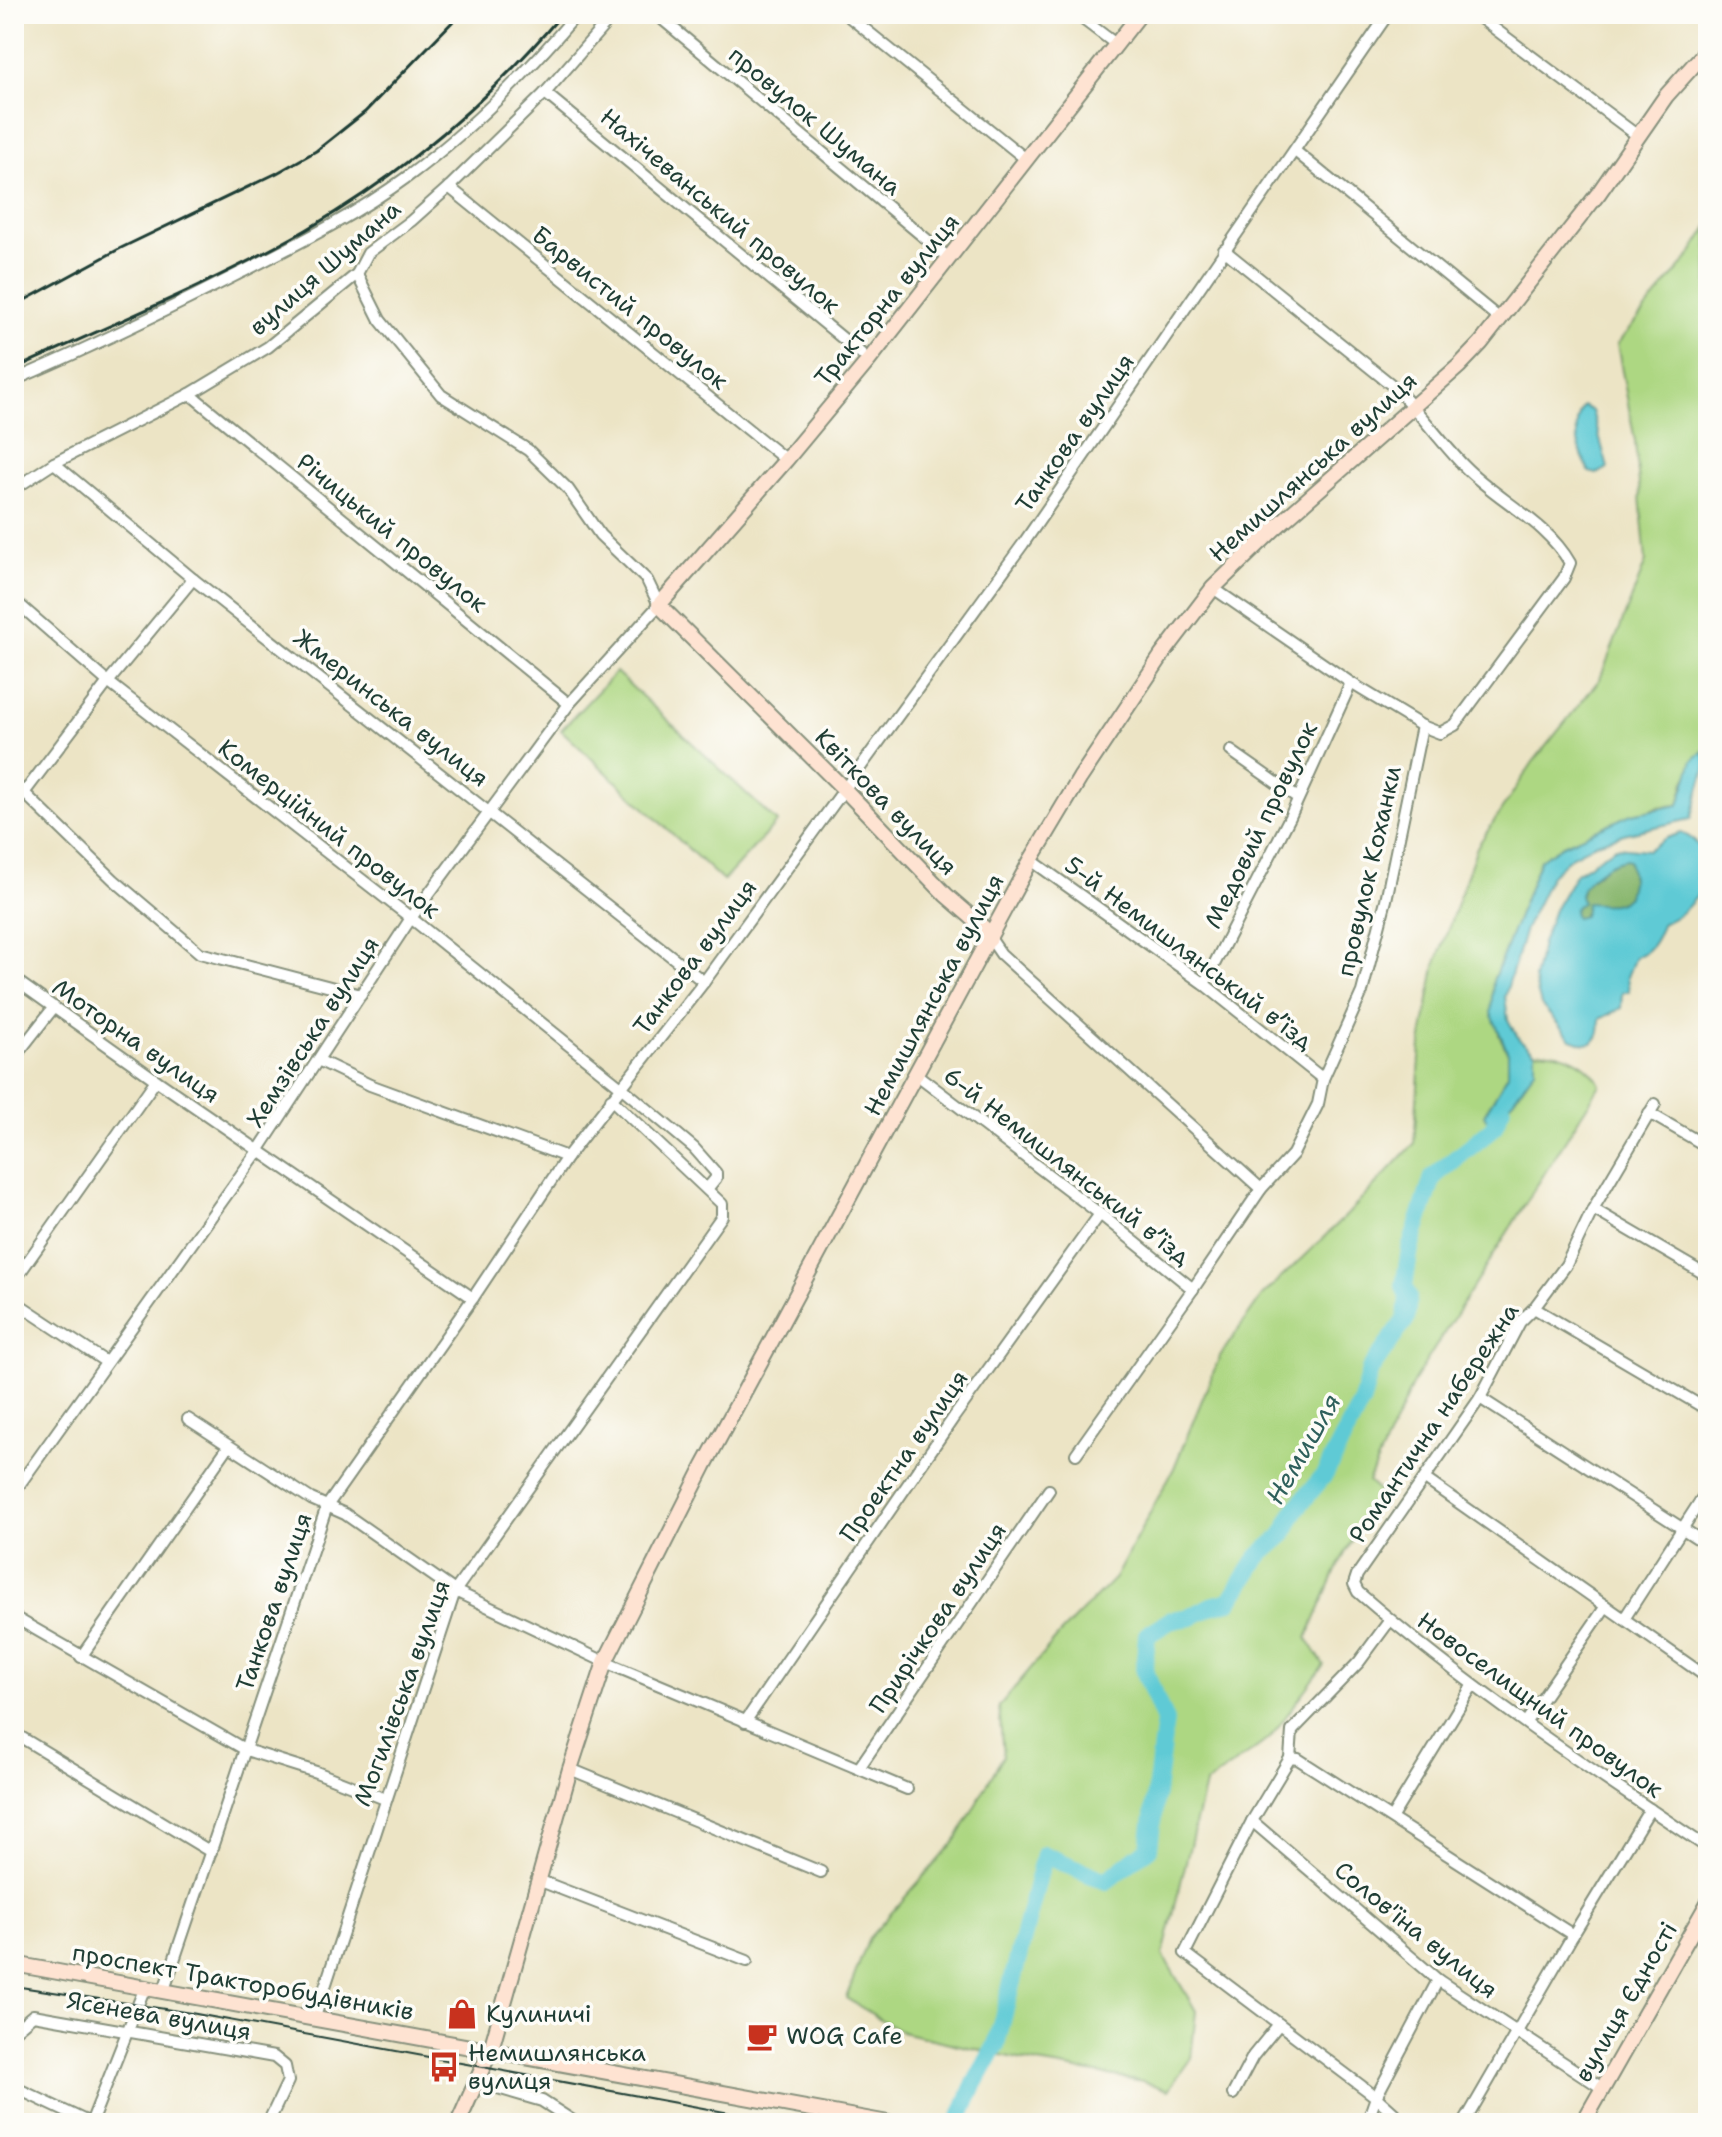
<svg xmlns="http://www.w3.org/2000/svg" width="1722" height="2137" font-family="'Shantell Sans',sans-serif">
<rect width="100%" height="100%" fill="#fdfcf7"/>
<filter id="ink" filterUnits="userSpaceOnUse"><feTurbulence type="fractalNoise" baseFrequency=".0125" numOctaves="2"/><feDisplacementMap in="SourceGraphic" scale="16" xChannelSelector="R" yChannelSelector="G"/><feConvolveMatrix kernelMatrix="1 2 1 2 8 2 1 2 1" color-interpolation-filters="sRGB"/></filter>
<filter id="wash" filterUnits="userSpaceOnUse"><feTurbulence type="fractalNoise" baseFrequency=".006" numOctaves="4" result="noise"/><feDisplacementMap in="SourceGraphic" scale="32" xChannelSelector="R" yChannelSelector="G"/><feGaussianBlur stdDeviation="1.8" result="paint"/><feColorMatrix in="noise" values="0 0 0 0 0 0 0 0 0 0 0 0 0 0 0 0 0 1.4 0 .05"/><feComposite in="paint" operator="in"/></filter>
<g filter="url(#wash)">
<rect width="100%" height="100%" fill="#ece4c5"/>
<g fill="#add782" stroke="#668a5b" stroke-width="2">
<path d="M1708 227V764L1703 751 1685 781 1679 805 1657 807 1540 860 1493 981 1499 1035 1508 1053V1074L1484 1115 1493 1128 1535 1069V1052C1559 1049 1590 1062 1600 1085L1414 1381 1368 1482 1379 1492 1337 1568 1307 1638 1324 1665 1270 1738 1205 1785 1163 1955 1196 2011 1191 2058 1168 2090 1143 2081 1032 2062 902 2032 846 1998 869 1938 956 1840 1003 1756 999 1706 1059 1635 1115 1578 1174 1468 1220 1356 1262 1296 1347 1215 1414 1144 1421 1044 1435 966 1477 847 1533 762 1600 679 1646 561 1635 441 1617 344 1690 256Z"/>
<path d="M616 672 777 822 723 881 561 730Z"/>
</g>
<path fill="#8ab870" stroke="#547a52" stroke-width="2" d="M1626 858 1629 860 1632 878 1629 896 1621 902 1586 911 1581 918H1576L1574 911 1585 883 1609 864Z"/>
<g fill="#5ecad5" stroke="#3e8484" stroke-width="2" fill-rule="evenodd">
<path d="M1583 406 1592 411 1608 468 1597 474 1589 472C1579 449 1570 427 1583 406Z"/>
<path d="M1703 751 1707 763 1691 819 1624 834 1595 844 1572 856 1551 875 1525 929 1505 996 1508 1020 1519 1039 1535 1052V1069L1493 1128 1484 1115 1508 1074V1053L1491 1013 1493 981 1540 860 1563 845 1631 814 1679 805 1693 760Z"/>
<path d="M1681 833C1707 842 1711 874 1697 896 1688 909 1676 918 1662 924 1658 937 1650 953 1635 957L1627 977 1629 991 1622 993 1621 1008 1600 1019C1599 1030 1601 1034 1592 1043L1585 1044 1571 1039 1541 1005 1534 979 1542 943 1554 910 1576 873 1616 847 1648 850 1666 838ZM1626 859 1629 860 1632 878 1628 896C1615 909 1602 903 1586 903L1584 916 1576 918 1574 911 1576 906 1582 903 1580 894C1585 878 1610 861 1626 859Z"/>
</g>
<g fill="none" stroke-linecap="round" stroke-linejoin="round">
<path stroke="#5ecad5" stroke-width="18" d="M958 2123 973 2087 996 2045 1044 1855 1106 1881 1149 1848 1165 1721 1144 1670 1147 1635 1171 1620 1191 1617 1211 1606 1230 1601 1258 1557 1282 1536 1296 1509 1325 1474 1362 1401 1370 1370 1406 1319 1408 1297 1404 1286 1410 1249 1433 1177 1493 1128 1502 1107"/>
</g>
</g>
<g filter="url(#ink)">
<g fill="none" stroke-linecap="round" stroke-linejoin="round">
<g stroke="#86907c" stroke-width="14">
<g id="street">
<path d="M656 14 949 258"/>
<path d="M846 14 1027 160"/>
<path d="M1076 14 1117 45"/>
<path d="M1475 14 1638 136"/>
<path d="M545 93 869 360"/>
<path d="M1295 151 1500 319"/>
<path d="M449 187 786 460"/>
<path d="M14 380C90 348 165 311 238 274 297 244 354 216 407 177 470 131 526 74 577 14"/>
<path d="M190 394 569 704"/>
<path d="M54 463 193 579 704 982"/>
<path d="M14 489 54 463 190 394 268 347 357 274 368 253 411 221 449 187 545 93 614 14"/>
<path d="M1213 588 1351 683 1422 726 1440 733 1455 725 1564 578 1570 563C1546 521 1497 500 1464 466 1439 440 1419 411 1393 386L1224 250"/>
<path d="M14 600 108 682 411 918 621 1087 694 1148 716 1173V1178L707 1189"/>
<path d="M1231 751 1298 798"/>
<path d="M14 783 114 880 200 953 361 995"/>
<path d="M24 793 108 682 193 579"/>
<path d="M1031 860 1204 984 1323 1079"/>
<path d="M990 938 1001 954 1261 1189"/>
<path d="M14 979 156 1080 473 1298"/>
<path d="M1204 984 1290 817 1351 683"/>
<path d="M14 1058 54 1007"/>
<path d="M320 1061 370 1085 567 1157"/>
<path d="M916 1074 1100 1214 1193 1289"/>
<path d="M1655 1104 1593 1209 1566 1265 1534 1308 1520 1322 1480 1398 1357 1575 1354 1584 1358 1592C1467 1687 1588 1768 1708 1848"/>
<path d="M1649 1113 1708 1147"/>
<path d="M1593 1209 1708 1276"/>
<path d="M14 1281 156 1080"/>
<path d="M14 1301 106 1362"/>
<path d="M1534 1308 1708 1410"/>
<path d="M1480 1398 1708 1545"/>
<path d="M188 1419 311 1499 345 1514 455 1591 605 1662 907 1789"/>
<path d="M1076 1454 1193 1289 1261 1189 1293 1154 1318 1104 1323 1079 1362 992 1386 900 1422 726"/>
<path d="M1425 1479 1708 1678"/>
<path d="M14 1492 258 1151 411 918 569 704 659 605 647 580 600 535 568 489 528 450 441 395 380 320 357 274"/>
<path d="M14 1617 246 1750 316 1772 385 1799"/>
<path d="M1624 1619 1708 1489"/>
<path d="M1390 1620 1359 1662 1292 1731 1290 1758 1252 1821 1185 1953 1376 2097 1405 2123"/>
<path d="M81 1657 228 1447"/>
<path d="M745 1722 954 1417 1100 1214"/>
<path d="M1526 1722 1606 1606"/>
<path d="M14 1733 211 1852"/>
<path d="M1290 1758 1298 1759 1573 1935"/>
<path d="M859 1768 1049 1490"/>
<path d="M570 1769 821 1872"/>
<path d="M1392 1817 1472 1686"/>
<path d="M1252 1821 1438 1980 1602 2088"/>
<path d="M538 1880 747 1961"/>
<path d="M164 1990 327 1506 473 1298 567 1157 704 982 1023 544 1388 14"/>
<path d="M315 2017 455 1591 722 1216V1204L611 1099"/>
<path d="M14 2031 33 2015 274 2057 285 2066 288 2081 268 2123"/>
<path d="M477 2082 542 2101 576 2123"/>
<path d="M14 2087 90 2123"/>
<path d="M1233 2094 1253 2056 1279 2024"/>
<path d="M91 2123 145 1987"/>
<path d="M1367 2123 1376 2097 1438 1980"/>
<path d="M1464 2123 1573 1935 1650 1809"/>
</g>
</g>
<g stroke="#86907c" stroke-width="18">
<g id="secondary">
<path d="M990 938 983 927 946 895 845 790 659 605 786 460 869 360 1140 14"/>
<path d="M14 1964 888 2123"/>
<path d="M458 2123 491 2049 570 1769 605 1662 704 1466 1031 860 1080 778 1162 655 1213 588 1274 529 1459 366 1481 343 1598 194 1666 96 1708 49"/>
<path d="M1583 2123 1708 1903"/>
</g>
</g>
<use href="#street" stroke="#fff" stroke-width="10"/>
<use href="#secondary" stroke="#fee3d2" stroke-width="14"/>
<path stroke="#1f3d34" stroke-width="2" d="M14 1986 191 2013 784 2123"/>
<g stroke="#1f3d34" stroke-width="3">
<path d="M14 306 121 248 277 173 316 151 365 112 460 14"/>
<path d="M14 369C112 324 213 283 306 230 403 174 490 99 562 14"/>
</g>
</g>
</g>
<defs>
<g id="shop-bare" transform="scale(2.4)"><path d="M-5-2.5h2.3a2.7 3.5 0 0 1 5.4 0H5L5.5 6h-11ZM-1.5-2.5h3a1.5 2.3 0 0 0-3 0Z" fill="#c8321e" stroke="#fdfcf7" stroke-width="2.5" paint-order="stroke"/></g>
<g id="cafe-bare" transform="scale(2.4)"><path d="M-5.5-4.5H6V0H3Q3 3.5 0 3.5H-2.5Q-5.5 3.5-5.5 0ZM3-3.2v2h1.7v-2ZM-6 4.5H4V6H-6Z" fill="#c8321e" stroke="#fdfcf7" stroke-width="2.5" paint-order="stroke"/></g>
<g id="bus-bare" transform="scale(2.4)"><path d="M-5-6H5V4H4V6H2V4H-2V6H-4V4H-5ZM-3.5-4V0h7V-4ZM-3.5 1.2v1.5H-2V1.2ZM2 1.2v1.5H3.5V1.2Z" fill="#c8321e" stroke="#fdfcf7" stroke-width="2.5" paint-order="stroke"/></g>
</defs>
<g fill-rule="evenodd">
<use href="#shop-bare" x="462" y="2014"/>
<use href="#cafe-bare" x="762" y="2036"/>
<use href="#bus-bare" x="444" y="2067"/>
</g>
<g text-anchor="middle" stroke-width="7" stroke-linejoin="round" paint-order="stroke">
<g font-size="24" fill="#1f3d34" stroke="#fdfcf7">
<text transform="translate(815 121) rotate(40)" y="8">провулок Шумана</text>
<text transform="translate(720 211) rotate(40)" y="8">Нахічеванський провулок</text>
<text transform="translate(325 268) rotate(-41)" y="8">вулиця Шумана</text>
<text transform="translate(887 300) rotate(-51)" y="8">Тракторна вулиця</text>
<text transform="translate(630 308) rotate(39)" y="8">Барвистий провулок</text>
<text transform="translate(1075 433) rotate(-55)" y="8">Танкова вулиця</text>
<text transform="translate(1313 467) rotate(-42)" y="8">Немишлянська вулиця</text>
<text transform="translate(392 533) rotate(39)" y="8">Річицький провулок</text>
<text transform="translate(391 708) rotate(38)" y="8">Жмеринська вулиця</text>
<text transform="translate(886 802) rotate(46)" y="8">Квіткова вулиця</text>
<text transform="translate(1261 825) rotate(-64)" y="8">Медовий провулок</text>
<text transform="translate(329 829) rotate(38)" y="8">Комерційний провулок</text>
<text transform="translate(1369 871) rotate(-77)" y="8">провулок Коханки</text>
<text transform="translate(1189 953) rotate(37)" y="8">5-й Немишлянський в’їзд</text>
<text transform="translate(695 957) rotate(-53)" y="8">Танкова вулиця</text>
<text transform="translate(934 995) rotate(-62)" y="8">Немишлянська вулиця</text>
<text transform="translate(313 1032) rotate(-57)" y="8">Хемзівська вулиця</text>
<text transform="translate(136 1041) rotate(35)" y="8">Моторна вулиця</text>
<text transform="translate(1067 1166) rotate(38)" y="8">6-й Немишлянський в’їзд</text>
<text transform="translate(1434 1423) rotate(-56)" y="8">Романтична набережна</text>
<text transform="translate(904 1456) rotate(-55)" y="8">Проектна вулиця</text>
<text transform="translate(274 1602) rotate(-71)" y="8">Танкова вулиця</text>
<text transform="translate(938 1618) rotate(-56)" y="8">Прирічкова вулиця</text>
<text transform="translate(402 1693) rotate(-70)" y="8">Могилівська вулиця</text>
<text transform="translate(1540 1705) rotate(36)" y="8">Новоселищний провулок</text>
<text transform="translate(1416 1930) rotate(39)" y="8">Солов'їна вулиця</text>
<text transform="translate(243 1982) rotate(10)" y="8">проспект Тракторобудівників</text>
<text transform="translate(1626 2002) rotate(-60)" y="8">вулиця Єдності</text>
<text transform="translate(159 2016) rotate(10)" y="8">Ясенева вулиця</text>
</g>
<g font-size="24" fill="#1f3d34" stroke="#fdfcf7" text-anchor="start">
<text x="486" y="2022">Кулиничі</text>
<text x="786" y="2044">WOG Cafe</text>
<text x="468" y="2061">Немишлянська<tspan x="468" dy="28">вулиця</tspan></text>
</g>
<g font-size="26" font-style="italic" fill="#2f605c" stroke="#fdfcf7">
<text transform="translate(1303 1449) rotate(-60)" y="9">Немишля</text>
</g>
</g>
<rect width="1722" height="2137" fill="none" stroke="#fdfcf7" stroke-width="48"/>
</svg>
